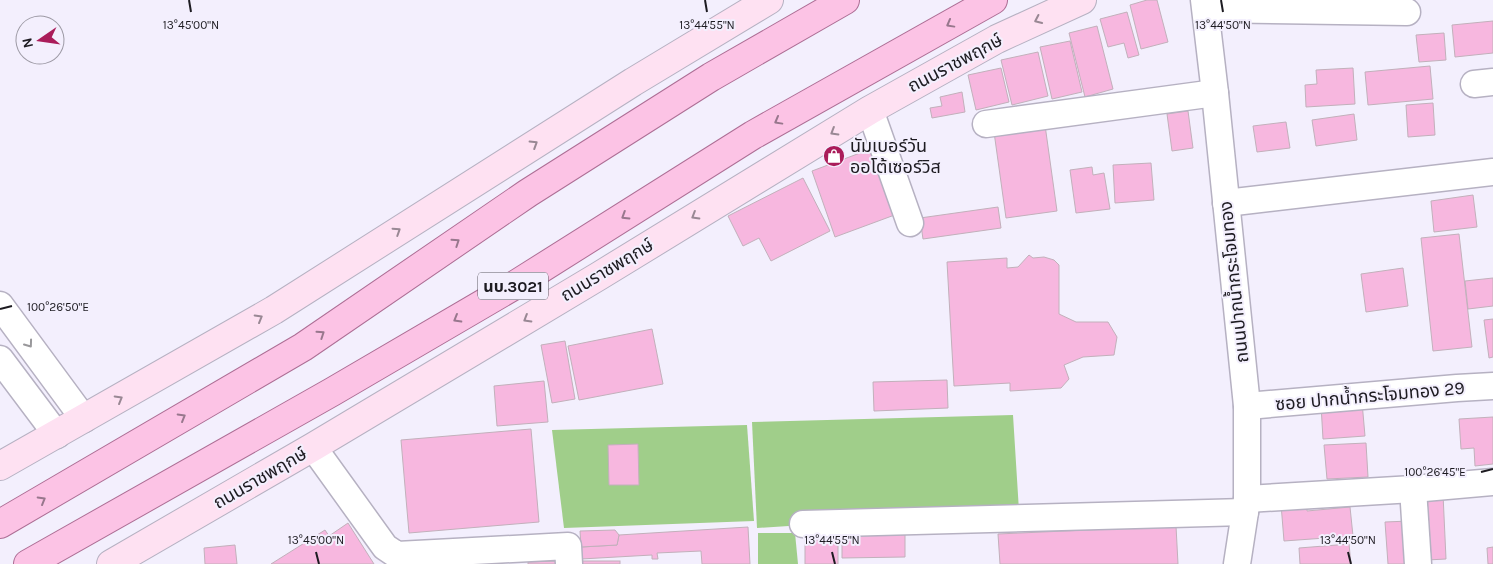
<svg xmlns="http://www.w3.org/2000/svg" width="1493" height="564" font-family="Karla,'Noto Sans Thai',sans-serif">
<rect width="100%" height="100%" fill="#f3effd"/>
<g fill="#a0ce8a">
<path d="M1013 415 1019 511 757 528 752 422Z"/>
<path d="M747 425 754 521 564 528 552 430Z"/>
<path d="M758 533H795L798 564H758Z"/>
</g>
<g fill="#f7b7df" stroke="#c2b0bb">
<path d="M1147 0H1157L1168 42 1141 49 1130 5Z"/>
<path d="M1127 12 1139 55 1128 58 1124 43 1108 47 1100 19Z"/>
<path d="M1493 21V53L1455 57 1452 25Z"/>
<path d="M1097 26 1113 89 1085 97 1069 33Z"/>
<path d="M1444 33 1446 60 1419 62 1416 35Z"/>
<path d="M1070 41 1082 92 1052 99 1040 47Z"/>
<path d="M1038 52 1048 96 1012 105 1001 60Z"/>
<path d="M1430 66 1433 99 1368 105 1365 72Z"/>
<path d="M1001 68 1009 102 976 110 968 75Z"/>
<path d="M1353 68 1355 104 1306 107 1305 85 1317 84 1316 70Z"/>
<path d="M962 92 965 112 932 118 930 108 942 106 940 97Z"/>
<path d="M1433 103 1435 135 1408 137 1406 105Z"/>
<path d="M1188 111 1193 148 1172 151 1167 114Z"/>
<path d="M1354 114 1357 140 1316 146 1312 120Z"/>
<path d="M1286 122 1290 148 1257 152 1253 126Z"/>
<path d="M1045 125 1057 211 1006 218 994 132Z"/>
<path d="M876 147 900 213 835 237 812 171Z"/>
<path d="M1151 163 1154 200 1115 203 1113 165Z"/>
<path d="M1092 167 1093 175 1104 173 1110 209 1076 213 1070 170Z"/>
<path d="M803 178 830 231 771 261 759 238 743 246 728 216Z"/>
<path d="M1473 195 1477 227 1434 232 1431 201Z"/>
<path d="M998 207 1001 228 923 239 920 218Z"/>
<path d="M1459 234 1472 347 1433 351 1421 238Z"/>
<path d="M1029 255 1033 258 1044 257 1054 260 1059 265V314L1076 322H1108L1117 337 1114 355 1083 357 1064 365 1069 379 1061 388 1010 391V383L954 386 947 262 1007 258V268L1018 267Z"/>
<path d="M1403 268 1408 306 1366 312 1361 274Z"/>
<path d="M1493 278V306L1468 309 1465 281Z"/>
<path d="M1493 319V357L1489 358 1484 320Z"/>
<path d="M652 329 663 384 579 400 568 346Z"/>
<path d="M565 341 575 399 552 403 541 345Z"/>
<path d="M947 380 948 408 874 411 873 382Z"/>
<path d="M544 381 548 422 497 426 494 386Z"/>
<path d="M1362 402 1365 436 1323 439 1321 405Z"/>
<path d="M1493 417V464L1475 466 1474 448 1461 449 1459 419Z"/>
<path d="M531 429 539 522 409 533 401 440Z"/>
<path d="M1366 443 1368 477 1327 479 1324 445Z"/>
<path d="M638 444 639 485H609L608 445Z"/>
<path d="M1443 494 1446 559 1427 560 1425 495Z"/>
<path d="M1307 502V511L1350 507 1353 536 1284 541 1281 504Z"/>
<path d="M1409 521 1412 564H1388L1385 522Z"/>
<path d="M348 523 374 564H271L325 530 329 536Z"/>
<path d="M1176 526 1178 564H1000L998 534Z"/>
<path d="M748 527 750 564H702L701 551 657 553 658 559H652V555L581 559V547L617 545 619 535Z"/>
<path d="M615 530 619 535 617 545 581 547 580 531Z"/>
<path d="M905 530V557L842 558V531Z"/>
<rect x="805" y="540" width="33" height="24"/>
<path d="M1349 544 1351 564H1300L1299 548Z"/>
<path d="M235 545 237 564H205L204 548Z"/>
<path d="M1493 547V564H1488L1487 548Z"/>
<path d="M560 561V564H528V562Z"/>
<rect x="582" y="561" width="38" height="3"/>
</g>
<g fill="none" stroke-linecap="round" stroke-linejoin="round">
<g stroke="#b6b1c2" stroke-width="29">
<g id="street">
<path d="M1204 0 1215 93 1247 406V499L1237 564"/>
<path d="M1206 9 1407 12"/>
<path d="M1474 84 1493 82"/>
<path d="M870 110 910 223"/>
<path d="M986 124 1215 93"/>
<path d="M1226 203 1493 172"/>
<path d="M0 305 84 419"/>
<path d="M0 359 57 435"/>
<path d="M1247 406 1457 388 1493 386"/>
<path d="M313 447 385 547 397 555 568 546 569 564"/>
<path d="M1413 489 1418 564"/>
<path d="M1247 499 1413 489 1493 482"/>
<path d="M803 524 1245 512"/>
</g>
</g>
<g stroke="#b6b1c2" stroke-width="30">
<g id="secondary">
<path d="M0 466 274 310 633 82 769 0"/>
<path d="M111 564 313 447 599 276 870 110 997 39 1082 0"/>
</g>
</g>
<g stroke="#ad6e95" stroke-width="30">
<g id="primary">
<path d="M0 524 303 347 528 193 711 77 845 0"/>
<path d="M28 564 332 392 515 285 753 135 993 0"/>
</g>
</g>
<use href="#street" stroke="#fff" stroke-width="26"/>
<use href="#secondary" stroke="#fee1f2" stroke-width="28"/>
<use href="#primary" stroke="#fcc3e5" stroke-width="28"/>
</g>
<defs><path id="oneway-chevron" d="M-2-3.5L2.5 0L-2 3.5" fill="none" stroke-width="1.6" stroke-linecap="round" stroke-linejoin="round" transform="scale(1.25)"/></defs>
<g stroke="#998894">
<use href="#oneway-chevron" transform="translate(1038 20) rotate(155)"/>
<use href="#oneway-chevron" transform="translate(834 132) rotate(149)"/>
<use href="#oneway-chevron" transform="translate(534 144) rotate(-32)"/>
<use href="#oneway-chevron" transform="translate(695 216) rotate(149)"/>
<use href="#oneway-chevron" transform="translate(397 231) rotate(-33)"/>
<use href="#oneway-chevron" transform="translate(259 318) rotate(-30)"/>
<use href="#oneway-chevron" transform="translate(527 319) rotate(149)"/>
<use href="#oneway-chevron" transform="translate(119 399) rotate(-30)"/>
</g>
<g stroke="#98778d">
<use href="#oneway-chevron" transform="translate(950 24) rotate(151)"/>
<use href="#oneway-chevron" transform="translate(778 121) rotate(151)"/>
<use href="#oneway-chevron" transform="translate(625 216) rotate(148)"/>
<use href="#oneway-chevron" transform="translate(456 242) rotate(-34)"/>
<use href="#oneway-chevron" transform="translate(457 319) rotate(150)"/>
<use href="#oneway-chevron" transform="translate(321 334) rotate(-34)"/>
<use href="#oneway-chevron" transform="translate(182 417) rotate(-30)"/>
<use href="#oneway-chevron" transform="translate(42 500) rotate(-30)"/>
</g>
<use stroke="#99989b" href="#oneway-chevron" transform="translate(29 344) rotate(54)"/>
<path fill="none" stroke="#1d1b21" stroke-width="2" d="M189 0 191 12M705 0 707 12M1221 0 1223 12M0 309 12 306M1481 472 1493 469M316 552 319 564M832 552 835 564M1348 552 1351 564"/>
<defs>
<g id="shop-disc" transform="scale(1.125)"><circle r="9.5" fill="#aa1c5a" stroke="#f3effd"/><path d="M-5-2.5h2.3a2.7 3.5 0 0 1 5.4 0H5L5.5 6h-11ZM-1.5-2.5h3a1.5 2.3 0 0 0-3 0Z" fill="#fff"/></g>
</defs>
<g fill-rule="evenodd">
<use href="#shop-disc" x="834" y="156"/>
</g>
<g text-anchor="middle" stroke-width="4" stroke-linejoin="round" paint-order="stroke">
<rect fill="#f3effd" stroke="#5d5b63" stroke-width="1" x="478" y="272.5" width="70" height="27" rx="4"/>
<g font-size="16" font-weight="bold" fill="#1d1b21">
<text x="513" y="292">นบ.3021</text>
</g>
<g font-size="18" fill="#1d1b21" stroke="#f3effd">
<text transform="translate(955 63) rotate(-28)" y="6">ถนนราชพฤกษ์</text>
<text transform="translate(607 270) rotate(-31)" y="6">ถนนราชพฤกษ์</text>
<text transform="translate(1234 282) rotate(-96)" y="6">ถนนปากน้ำกระโจมทอง</text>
<text transform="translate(1370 396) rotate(-5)" y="6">ซอย ปากน้ำกระโจมทอง 29</text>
<text transform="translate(260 478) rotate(-30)" y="6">ถนนราชพฤกษ์</text>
</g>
<g font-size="18" fill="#1d1b21" stroke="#f3effd" text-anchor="start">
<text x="850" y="152">นัมเบอร์วัน<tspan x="850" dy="21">ออโต้เซอร์วิส</tspan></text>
</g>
</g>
<g font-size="12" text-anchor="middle" fill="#1d1b21" stroke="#f3effd" stroke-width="4" stroke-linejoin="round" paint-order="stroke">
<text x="191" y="29">13°45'00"N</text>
<text x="707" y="29">13°44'55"N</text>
<text x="1223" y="29">13°44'50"N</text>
<text x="58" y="311">100°26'50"E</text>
<text x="1435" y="476">100°26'45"E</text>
<text x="316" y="544">13°45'00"N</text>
<text x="832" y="544">13°44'55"N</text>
<text x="1348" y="544">13°44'50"N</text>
</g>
<g transform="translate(40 40) rotate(257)"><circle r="24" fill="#f3effd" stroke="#9d9aa5"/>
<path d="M0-4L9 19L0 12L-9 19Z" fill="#aa1c5a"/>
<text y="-8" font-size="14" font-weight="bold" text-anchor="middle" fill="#1d1b21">N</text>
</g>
</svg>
